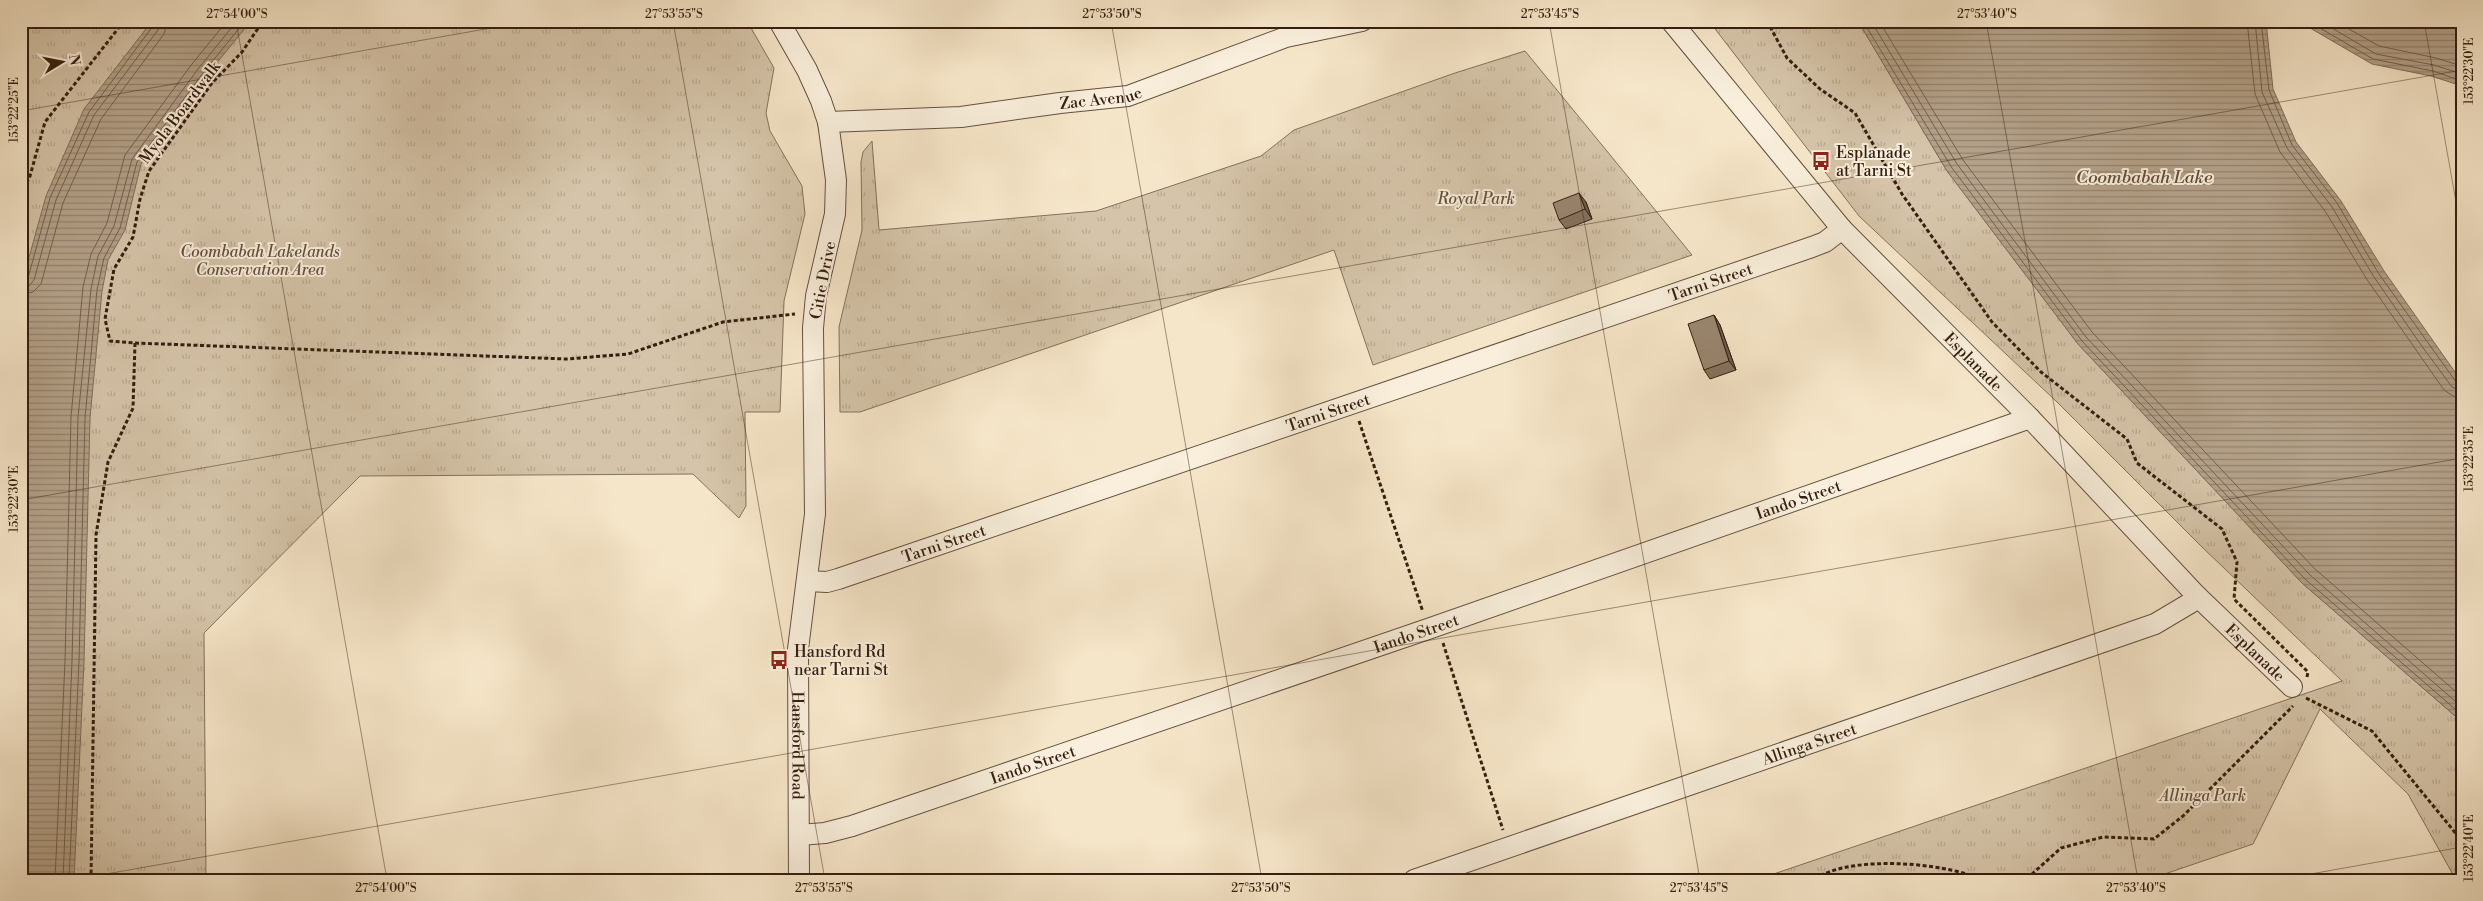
<svg xmlns="http://www.w3.org/2000/svg" width="2483" height="901" font-family="'Libre Bodoni',serif">
<defs>
<pattern id="park-tufts" width="24" height="20" patternUnits="userSpaceOnUse" patternTransform="scale(1.25)"><rect width="24" height="20" fill="#d5c4a9"/><path d="M3 7l-1-3M5 7V3M7 7l1-3M15 17l-1-3M17 17v-4M19 17l1-3" fill="none" stroke="#b7a890"/></pattern>
<pattern id="water-rules" width="6" height="5" patternUnits="userSpaceOnUse" patternTransform="scale(1.25)"><rect width="6" height="5" fill="#b4a28a"/><path d="M0 2.5h6" fill="none" stroke="#93836f"/></pattern>
</defs>
<rect width="100%" height="100%" fill="#f6e6c9"/>
<filter id="stains"><feTurbulence type="fractalNoise" baseFrequency=".004" numOctaves="4"/><feColorMatrix values="0 0 0 0 .2 0 0 0 0 .09 0 0 0 0 .02 0 0 0 .5 -.17"/></filter>
<radialGradient id="worn" r=".72"><stop offset=".6" stop-color="#630" stop-opacity="0"/><stop offset="1" stop-color="#630" stop-opacity=".3"/></radialGradient>
<g fill="url(#park-tufts)" stroke="#85715c">
<path d="M21 21H658V29L677 21H747L774 68 766 113 770 131 802 186 805 214 784 301 780 412H745L746 506 739 518 693 474 360 476 204 633 206 880H21Z"/>
<path d="M1709 21H1858L1947 171 2078 344 2302 583 2462 722V880H2456L2408 794 2320 709 2253 844 2147 880H1756L2342 681 2203 548 2056 401 1859 216Z"/>
<path d="M1525 51 1692 255 1373 365 1334 250 860 412H840L839 327 862 230 861 162 863 152 872 141 879 230 1096 211 1261 156 1294 130 1455 73Z"/>
</g>
<g fill="url(#water-rules)" stroke="#816d59">
<path d="M152 21H251L206 76 141 164 125 230 108 260 102 291 90 418 84 662 74 880H21L23 279 46 196 84 109Z"/>
<path d="M1858 21H2266L2273 89 2296 142 2341 201 2384 271 2462 382V722L2302 583 2078 344 1947 171Z"/>
<path d="M2298 21H2462V86L2431 76 2372 64Z"/>
</g>
<g fill="none" stroke-linecap="round" stroke-linejoin="round">
<g stroke="#74604c" stroke-width="1">
<path d="M1863 21 1952 168 2082 341 2305 579 2462 715"/>
<path d="M1871 21 1957 164 2086 337 2310 575 2462 707"/>
<path d="M1879 21 1963 160 2092 332 2315 569 2462 697"/>
<path d="M2247 21 2255 94 2280 152 2325 211 2368 281 2444 390 2453 396 2462 398"/>
<path d="M2255 21 2262 92 2287 148 2332 207 2374 277 2421 345 2452 387 2462 391"/>
<path d="M2261 21 2269 90 2292 145 2337 203 2379 274 2456 382 2462 384"/>
<path d="M2308 21 2373 59 2433 71 2462 81"/>
<path d="M2320 21 2376 54 2434 65 2462 74"/>
<path d="M2335 21 2379 46 2436 58 2462 66"/>
<path d="M21 282 28 278 50 198 89 112 153 26 154 21"/>
<path d="M21 288 29 286 34 280 56 200 94 115 158 30 161 21"/>
<path d="M21 295 33 292 41 284 63 203 101 119 164 34 168 21"/>
<path d="M55 880 65 661 71 417 83 287 91 254 107 223 125 155 192 64 227 21"/>
<path d="M63 880 72 661 78 417 91 289 98 256 114 226 132 159 198 69 237 21"/>
<path d="M69 880 79 661 85 418 97 290 104 258 120 228 137 162 203 73 245 21"/>
</g>
<g stroke="#65503e" stroke-width="22">
<g id="minor">
<path id="s1" d="M779 21 807 70 821 101 828 122 836 180 835 214 816 296 813 328 815 514 798 649 799 880"/>
<path id="s2" d="M1671 21 1842 229 2030 418 2197 596 2292 687"/>
<path id="s3" d="M828 122 961 117 1060 103 1128 96 1286 37 1362 21"/>
<path id="s4" d="M808 581 827 582 838 579 1812 247 1825 242 1842 229"/>
<path id="s5" d="M799 835 825 833 852 826 1428 629 2030 418"/>
<path id="s6" d="M1414 880 2155 624 2192 602 2197 596"/>
</g>
</g>
<g stroke="#351e0f" stroke-width="3" stroke-dasharray="4 2.5" stroke-linecap="butt">
<path d="M1767 21 1787 58 1820 89 1855 113 1902 194 1992 322 2041 372 2127 439 2137 463 2222 529 2237 562 2234 599 2308 672 2307 677"/>
<path d="M21 195 30 176 45 122 124 21"/>
<path d="M135 343 567 359 628 354 723 322 795 314"/>
<path d="M1359 421 1423 612"/>
<path d="M1443 643 1503 830"/>
<path d="M2306 698 2372 731 2462 841"/>
<path d="M91 880 96 535 108 462 133 408 135 343 110 341 105 319 114 269 133 237 140 199 149 171 212 83 242 52 263 21"/>
<path d="M1808 880C1819 876 1830 871 1842 868 1882 859 1946 864 1984 880"/>
<path d="M2020 880 2032 874 2061 848 2103 837 2154 839 2183 816 2293 706"/>
</g>
<use href="#minor" stroke="#f9efdc" stroke-width="20"/>
</g>
<g fill="#847360" stroke="#351e0f">
<path d="M1586 202 1592 219 1566 229 1559 220Z"/>
<path d="M1714 315 1720 325 1736 370 1710 379 1704 370Z"/>
</g>
<g fill="#6b5e4e" stroke="#351e0f">
<path d="M1579 193 1586 202 1592 219 1585 209Z"/>
<path d="M1714 315 1720 325 1736 370 1729 361Z"/>
</g>
<g fill="#998670" stroke="#351e0f">
<path d="M1579 193 1585 209 1559 220 1553 203Z"/>
<path d="M1714 315 1729 361 1704 370 1688 324Z"/>
</g>
<path fill="none" stroke="#351e0f" stroke-width="1" stroke-opacity="0.45" d="M236 21 387 880M673 21 825 880M1111 21 1262 880M1549 21 1700 880M1986 21 2138 880M2424 21 2462 236M21 111 531 21M21 500 2462 70M72 880 2462 458M2277 880 2462 847"/>
<defs>
<g id="bus-bare" transform="scale(1.5)"><path d="M-5-6H5V4H4V6H2V4H-2V6H-4V4H-5ZM-3.5-4V0h7V-4ZM-3.5 1.2v1.5H-2V1.2ZM2 1.2v1.5H3.5V1.2Z" fill="#8f2418" stroke="#f9efdc" stroke-width="2.5" paint-order="stroke"/></g>
</defs>
<g fill-rule="evenodd">
<use href="#bus-bare" x="1821" y="161"/>
<use href="#bus-bare" x="779" y="660"/>
</g>
<g text-anchor="middle" stroke-width="4" stroke-linejoin="round" paint-order="stroke">
<g font-size="16" fill="#351e0f" stroke="#f9efdc">
<text dy="6" stroke="none"><textPath href="#s3" startOffset="274">Zac Avenue</textPath></text>
<text transform="translate(179 112) rotate(-53)" y="6">Myola Boardwalk</text>
<text transform="translate(822 280) rotate(-79)" y="6">Citie Drive</text>
<text dy="6" stroke="none"><textPath href="#s4" startOffset="952">Tarni Street</textPath></text>
<text dy="6" stroke="none"><textPath href="#s2" startOffset="456">Esplanade</textPath></text>
<text dy="6" stroke="none"><textPath href="#s4" startOffset="548">Tarni Street</textPath></text>
<text dy="6" stroke="none"><textPath href="#s5" startOffset="1055">Iando Street</textPath></text>
<text dy="6" stroke="none"><textPath href="#s4" startOffset="142">Tarni Street</textPath></text>
<text dy="6" stroke="none"><textPath href="#s5" startOffset="650">Iando Street</textPath></text>
<text dy="6" stroke="none"><textPath href="#s2" startOffset="861">Esplanade</textPath></text>
<text dy="6" stroke="none"><textPath href="#s6" startOffset="418">Allinga Street</textPath></text>
<text dy="6" stroke="none"><textPath href="#s1" startOffset="740">Hansford Road</textPath></text>
<text dy="6" stroke="none"><textPath href="#s5" startOffset="245">Iando Street</textPath></text>
</g>
<g font-size="16" fill="#351e0f" stroke="#f9efdc" text-anchor="start">
<text x="1836" y="158">Esplanade<tspan x="1836" dy="18">at Tarni St</tspan></text>
<text x="794" y="657">Hansford Rd<tspan x="794" dy="18">near Tarni St</tspan></text>
</g>
<g font-size="16" font-style="italic" fill="#65503d" stroke="#f9efdc">
<text x="1476" y="204">Royal Park</text>
<text x="260" y="257">Coombabah Lakelands<tspan x="260" dy="18">Conservation Area</tspan></text>
<text x="2203" y="801">Allinga Park</text>
</g>
<g font-size="18" font-style="italic" fill="#614c3a" stroke="#f9efdc">
<text x="2144" y="183">Coombabah Lake</text>
</g>
</g>
<rect width="2483" height="901" fill="none" stroke="#f6e6c9" stroke-width="55"/>
<g transform="translate(62 62) rotate(80)" stroke="#f9efdc" stroke-width="4" paint-order="stroke">
<path d="M0-4L9 19L0 12L-9 19Z" fill="#351e0f"/>
<text y="-8" font-size="14" font-weight="bold" text-anchor="middle" fill="#351e0f">N</text>
</g>
<rect x="28" y="28" width="2428" height="846" fill="none" stroke="#351e0f" stroke-width="2"/>
<g font-size="12" text-anchor="middle" fill="#351e0f">
<text x="237" y="18">27°54'00"S</text>
<text x="674" y="18">27°53'55"S</text>
<text x="1112" y="18">27°53'50"S</text>
<text x="1550" y="18">27°53'45"S</text>
<text x="1987" y="18">27°53'40"S</text>
<text transform="translate(2469 71) rotate(-90)" y="4">153°22'30"E</text>
<text transform="translate(14 110) rotate(-90)" y="4">153°22'25"E</text>
<text transform="translate(2469 459) rotate(-90)" y="4">153°22'35"E</text>
<text transform="translate(14 499) rotate(-90)" y="4">153°22'30"E</text>
<text transform="translate(2469 848) rotate(-90)" y="4">153°22'40"E</text>
<text x="386" y="892">27°54'00"S</text>
<text x="824" y="892">27°53'55"S</text>
<text x="1261" y="892">27°53'50"S</text>
<text x="1699" y="892">27°53'45"S</text>
<text x="2136" y="892">27°53'40"S</text>
</g>
<rect width="100%" height="100%" filter="url(#stains)"/>
<rect width="100%" height="100%" fill="url(#worn)"/>
</svg>
